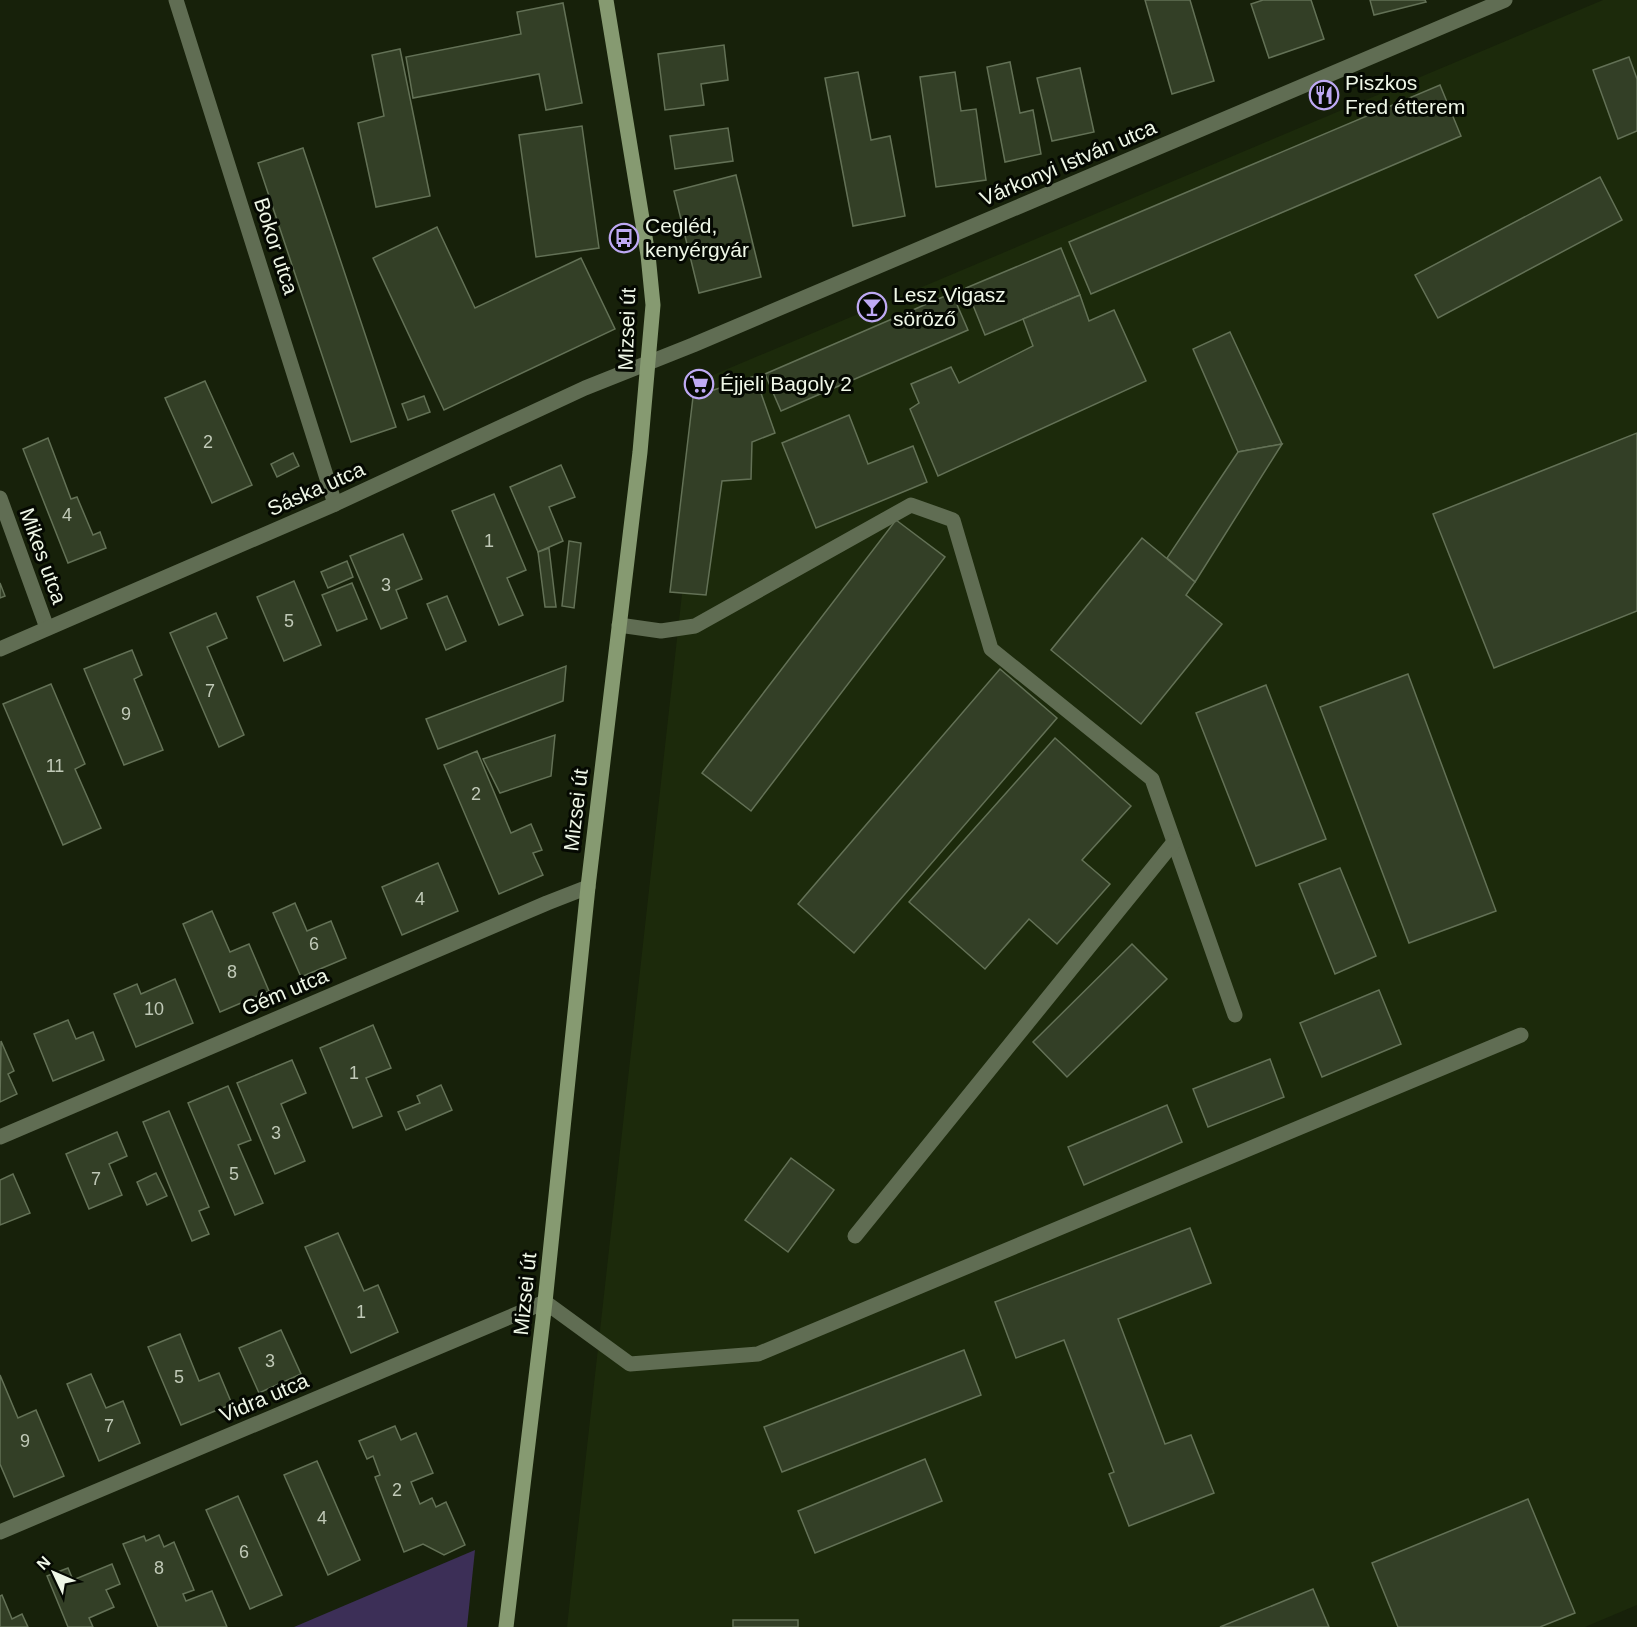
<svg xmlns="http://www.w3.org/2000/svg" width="1637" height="1627" font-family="Helvetica,sans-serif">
<rect width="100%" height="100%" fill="#17210a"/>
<path fill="#1c2a0b" d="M1603 0H1637V1605L1585 1627H567L706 378Z"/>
<path fill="#3c2f57" d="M475 1550 467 1627H294Z"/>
<g fill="#333f26" stroke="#637156" stroke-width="1.5">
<path d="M1145 0H1190L1214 81 1172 94Z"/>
<path d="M1263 0H1311L1324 39 1269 58 1251 4Z"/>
<path d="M1370 0H1425L1426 2 1374 15Z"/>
<path d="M563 3 582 103 546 110 539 74 413 98 406 57 521 34 517 12Z"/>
<path d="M724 45 728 80 701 84 704 105 665 110 658 54Z"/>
<path d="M400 49 430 196 376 207 358 123 384 116 372 55Z"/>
<path d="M1629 57 1637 79V131L1618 139 1593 70Z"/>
<path d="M1010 62 1020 113 1033 110 1041 154 1005 162 987 67Z"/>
<path d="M1080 68 1094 132 1052 141 1037 78Z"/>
<path d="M858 72 871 140 890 136 905 216 853 226 825 78Z"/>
<path d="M955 72 961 111 976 109 986 180 936 187 920 77Z"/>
<path d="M1440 85 1461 136 1091 294 1069 242Z"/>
<path d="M582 126 599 248 536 257 519 135Z"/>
<path d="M728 128 733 161 675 169 670 136Z"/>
<path d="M303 148 396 427 351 442 258 163Z"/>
<path d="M736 175 761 277 699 293 674 191Z"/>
<path d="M1600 177 1622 220 1438 318 1415 275Z"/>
<path d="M437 227 475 308 581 258 615 329 444 410 373 258Z"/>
<path d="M1061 248 1080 295 985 335 966 288Z"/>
<path d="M952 293 968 330 781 411 765 374Z"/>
<path d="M1080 295 1089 321 1114 310 1146 381 938 476 910 409 919 403 911 384 951 367 959 383 1033 346 1023 319Z"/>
<path d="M1230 332 1282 444 1238 452 1193 349Z"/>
<path d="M755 376 775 433 752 442 751 479 722 481 706 595 670 592 693 397Z"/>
<path d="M205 381 252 485 212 503 165 398Z"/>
<path d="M424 396 430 412 408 420 402 404Z"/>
<path d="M849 415 868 464 913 446 927 482 816 528 782 443Z"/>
<path d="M1637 433V611L1494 668 1433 514Z"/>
<path d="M48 438 71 499 77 497 93 535 100 532 106 548 68 563 23 449Z"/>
<path d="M1282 444 1195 582 1167 558 1238 452Z"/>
<path d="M293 453 299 466 277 477 271 464Z"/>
<path d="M561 465 575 497 549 507 563 541 538 552 510 487Z"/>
<path d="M494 494 526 570 507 578 523 615 499 625 452 511Z"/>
<path d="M896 520 945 557 751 811 702 773Z"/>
<path d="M403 534 422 579 396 590 407 618 381 629 350 556Z"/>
<path d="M1142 538 1195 582 1186 595 1222 624 1141 724 1051 650Z"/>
<path d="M569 541 581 543 574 608 562 606Z"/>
<path d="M549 548 556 607H545L538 552Z"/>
<path d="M347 561 353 577 328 588 321 572Z"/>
<path d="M294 581 321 645 284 661 257 597Z"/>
<path d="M0 583 5 596 0 598Z"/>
<path d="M352 583 367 619 337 631 322 595Z"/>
<path d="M447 596 466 641 446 650 427 604Z"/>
<path d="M216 613 227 638 207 647 244 735 219 747 170 633Z"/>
<path d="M132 650 142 675 134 679 163 750 124 765 84 669Z"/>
<path d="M566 666 563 701 438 749 426 719Z"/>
<path d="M1000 669 1057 718 854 953 798 904Z"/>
<path d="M1408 674 1496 911 1409 943 1320 707Z"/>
<path d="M51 684 85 764 75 769 101 828 63 845 3 704Z"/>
<path d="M1266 685 1326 839 1256 866 1196 713Z"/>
<path d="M555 735 551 776 500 793 483 759Z"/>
<path d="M1055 738 1131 806 1082 860 1110 884 1057 944 1029 919 985 969 909 902Z"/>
<path d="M477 751 511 833 531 824 542 850 533 853 543 875 499 894 444 765Z"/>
<path d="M438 863 458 911 402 935 382 887Z"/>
<path d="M1340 868 1376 956 1335 974 1299 884Z"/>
<path d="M295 903 307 931 331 921 346 958 301 977 273 913Z"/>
<path d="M212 911 230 952 249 944 269 991 220 1012 183 924Z"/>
<path d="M1132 944 1167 979 1067 1077 1033 1042Z"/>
<path d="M175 979 193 1023 136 1047 114 994 137 984 141 994Z"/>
<path d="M1379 990 1401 1044 1322 1077 1300 1023Z"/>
<path d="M68 1020 76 1039 93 1032 104 1060 53 1081 34 1034Z"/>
<path d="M373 1025 391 1068 366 1078 382 1116 353 1128 320 1048Z"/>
<path d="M1 1041 14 1071 8 1074 17 1094 0 1102Z"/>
<path d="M1270 1059 1284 1097 1208 1127 1193 1089Z"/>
<path d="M292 1060 306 1093 281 1104 305 1161 275 1174 237 1083Z"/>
<path d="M441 1085 452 1110 406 1130 398 1112 420 1103 417 1096Z"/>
<path d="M228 1086 251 1140 238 1145 263 1203 235 1215 188 1103Z"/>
<path d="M1167 1105 1182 1142 1084 1185 1068 1147Z"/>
<path d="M169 1111 209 1207 199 1211 209 1234 192 1241 143 1122Z"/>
<path d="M117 1132 127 1156 109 1164 122 1195 89 1209 66 1154Z"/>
<path d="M791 1158 834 1190 788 1252 745 1220Z"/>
<path d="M156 1173 167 1196 147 1205 137 1182Z"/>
<path d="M13 1174 30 1213 0 1225V1180Z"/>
<path d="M1190 1228 1211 1283 1118 1319 1165 1444 1191 1435 1214 1493 1129 1526 1109 1474 1114 1472 1064 1340 1016 1358 995 1302Z"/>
<path d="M338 1233 364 1291 378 1285 398 1332 351 1353 305 1247Z"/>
<path d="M281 1330 301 1374 259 1393 239 1348Z"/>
<path d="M180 1334 199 1381 219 1373 232 1404 181 1425 148 1347Z"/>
<path d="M964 1350 981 1395 782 1472 764 1427Z"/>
<path d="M91 1374 106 1408 123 1401 140 1443 99 1461 67 1384Z"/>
<path d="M0 1375 18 1418 36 1410 64 1476 14 1497 0 1464Z"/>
<path d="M395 1426 401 1440 416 1433 433 1473 411 1482 420 1504 432 1498 436 1507 446 1502 465 1545 444 1555 423 1544 404 1552 375 1477 380 1475 373 1456 367 1459 359 1441Z"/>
<path d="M925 1459 942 1501 815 1553 798 1511Z"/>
<path d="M317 1461 360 1560 328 1575 284 1475Z"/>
<path d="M238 1496 282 1595 250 1609 206 1510Z"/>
<path d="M1528 1499 1575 1613 1540 1627H1398L1372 1563Z"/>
<path d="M159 1535 164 1547 174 1542 194 1590 183 1594 186 1601 212 1591 227 1627H158L123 1544 144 1536 146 1541Z"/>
<path d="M112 1564 120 1584 106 1590 114 1607 89 1618 93 1627H68L47 1576 68 1568 73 1580Z"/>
<path d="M1313 1589 1329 1627H1220Z"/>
<path d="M2 1595 12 1619 22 1614 28 1627H0V1596Z"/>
<rect x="733" y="1620" width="65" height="7"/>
</g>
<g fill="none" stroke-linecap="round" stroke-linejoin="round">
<g stroke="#606d53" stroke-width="15">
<path d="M619 625 661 631 695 626 911 505 953 520 991 649 1152 779 1235 1015"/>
<path d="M855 1236 1174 842"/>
<path d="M545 1302 630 1364 758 1354 1521 1035"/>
</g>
<g stroke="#606d53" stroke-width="15">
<path d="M176 0 335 504"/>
<path d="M0 498 47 628"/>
<path d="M0 649 335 504 585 388 693 345 1505 0"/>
<path d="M0 1137 547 903 588 887"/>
<path d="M0 1532 545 1302"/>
</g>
<path stroke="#869a71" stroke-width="15" d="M506 1627 545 1302 588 887 640 452 653 305 648 255 606 0"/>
</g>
<defs>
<g id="restaurant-ring" transform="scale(1.5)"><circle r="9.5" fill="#050902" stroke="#bea9f4" stroke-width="1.5"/><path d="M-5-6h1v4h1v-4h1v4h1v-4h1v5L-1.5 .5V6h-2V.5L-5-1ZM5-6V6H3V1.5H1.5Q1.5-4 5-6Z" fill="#bea9f4"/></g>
<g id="bus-ring" transform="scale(1.5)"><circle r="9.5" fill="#050902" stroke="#bea9f4" stroke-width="1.5"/><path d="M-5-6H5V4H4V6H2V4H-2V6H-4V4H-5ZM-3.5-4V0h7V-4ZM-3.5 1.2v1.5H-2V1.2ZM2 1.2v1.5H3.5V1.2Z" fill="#bea9f4"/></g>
<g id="bar-ring" transform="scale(1.5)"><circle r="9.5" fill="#050902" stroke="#bea9f4" stroke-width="1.5"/><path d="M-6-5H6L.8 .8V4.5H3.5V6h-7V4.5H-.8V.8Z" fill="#bea9f4"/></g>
<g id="supermarket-ring" transform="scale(1.5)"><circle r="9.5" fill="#050902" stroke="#bea9f4" stroke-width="1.5"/><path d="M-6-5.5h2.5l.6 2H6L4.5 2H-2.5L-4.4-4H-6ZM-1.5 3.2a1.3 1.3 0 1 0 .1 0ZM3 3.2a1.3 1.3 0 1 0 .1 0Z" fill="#bea9f4"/></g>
</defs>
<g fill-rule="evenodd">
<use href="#restaurant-ring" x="1324" y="95"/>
<use href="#bus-ring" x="624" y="238"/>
<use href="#bar-ring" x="872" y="307"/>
<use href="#supermarket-ring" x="699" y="384"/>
</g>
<g text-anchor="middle" stroke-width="6" stroke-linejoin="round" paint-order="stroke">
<g font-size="18" fill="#c0c9b7">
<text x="208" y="448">2</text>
<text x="67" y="521">4</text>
<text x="489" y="547">1</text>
<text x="386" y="591">3</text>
<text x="289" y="627">5</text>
<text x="210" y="697">7</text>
<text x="126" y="720">9</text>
<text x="55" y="772">11</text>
<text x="476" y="800">2</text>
<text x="420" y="905">4</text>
<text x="314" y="950">6</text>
<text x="232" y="978">8</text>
<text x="154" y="1015">10</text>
<text x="354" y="1079">1</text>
<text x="276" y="1139">3</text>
<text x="234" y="1180">5</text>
<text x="96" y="1185">7</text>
<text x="361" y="1318">1</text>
<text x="270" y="1367">3</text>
<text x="179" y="1383">5</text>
<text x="109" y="1432">7</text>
<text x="25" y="1447">9</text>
<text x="397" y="1496">2</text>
<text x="322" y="1524">4</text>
<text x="244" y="1558">6</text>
<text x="159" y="1574">8</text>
</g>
<g font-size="21" fill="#eff7e7" stroke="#050902" text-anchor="start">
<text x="1345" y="90">Piszkos<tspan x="1345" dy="24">Fred étterem</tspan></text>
<text x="645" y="233">Cegléd,<tspan x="645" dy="24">kenyérgyár</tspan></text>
<text x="893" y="302">Lesz Vigasz<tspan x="893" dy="24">söröző</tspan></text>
<text x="720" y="391">Éjjeli Bagoly 2</text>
</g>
<g font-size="21" fill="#eff7e7" stroke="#050902">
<text transform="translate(1068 163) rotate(-23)" y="7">Várkonyi István utca</text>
<text transform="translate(276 246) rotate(72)" y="7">Bokor utca</text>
<text transform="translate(627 329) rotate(-88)" y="7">Mizsei út</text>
<text transform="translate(316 489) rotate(-24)" y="7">Sáska utca</text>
<text transform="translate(43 556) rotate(70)" y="7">Mikes utca</text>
<text transform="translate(576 810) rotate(-83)" y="7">Mizsei út</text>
<text transform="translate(285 992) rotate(-23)" y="7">Gém utca</text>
<text transform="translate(525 1294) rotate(-84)" y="7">Mizsei út</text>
<text transform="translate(264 1398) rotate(-23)" y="7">Vidra utca</text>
</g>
</g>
<g transform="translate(54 1573) rotate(314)" stroke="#050902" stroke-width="4.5" paint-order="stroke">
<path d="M0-4.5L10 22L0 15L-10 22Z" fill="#eff7e7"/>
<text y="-9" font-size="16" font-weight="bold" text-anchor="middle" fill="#eff7e7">N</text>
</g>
</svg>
